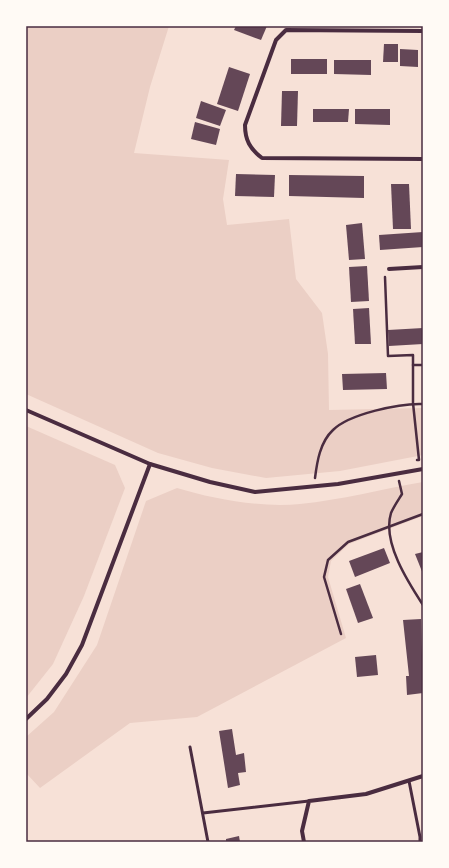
<svg xmlns="http://www.w3.org/2000/svg" width="449" height="868" font-family="'DM Sans',sans-serif">
<rect width="100%" height="100%" fill="#f7e1d7"/>
<g fill="#ebcfc5">
<path d="M26 26H169L150 87 134 153 229 160 223 199 227 225 289 219 296 279 322 313 328 354 329 410 423 408V455L340 471 266 478 212 468 158 453 26 394Z"/>
<path d="M26 426 115 465 125 488 84 596 53 664 26 698Z"/>
<path d="M423 482V516L349 544 331 561 328 577 346 638 197 717 130 723 40 788 26 773V737L54 712 97 645 146 501 177 488C213 499 262 508 300 504 341 500 382 489 423 482Z"/>
</g>
<g fill="#644757">
<path d="M236 26H267L261 40 234 30Z"/>
<path d="M384 44H398V62H383Z"/>
<path d="M400 49 418 50V67L400 66Z"/>
<rect x="291" y="59" width="36" height="15"/>
<path d="M334 60H371V75L334 74Z"/>
<path d="M229 67 250 74 238 111 217 104Z"/>
<path d="M282 91H298L297 126H281Z"/>
<path d="M201 101 226 110 220 126 196 118Z"/>
<path d="M313 109H349L348 122H313Z"/>
<path d="M355 109H390V125L355 124Z"/>
<path d="M195 122 220 129 216 145 191 139Z"/>
<path d="M236 174 275 175 274 197 235 196Z"/>
<path d="M289 175 364 176V198L289 196Z"/>
<path d="M391 184H409L411 229H393Z"/>
<path d="M362 223 365 259 349 260 346 225Z"/>
<path d="M423 232V247L380 250 379 235Z"/>
<path d="M367 266 369 301 351 302 349 267Z"/>
<path d="M369 308 371 344H355L353 309Z"/>
<path d="M423 328V344L389 346 388 330Z"/>
<path d="M386 373 387 389 343 390 342 374Z"/>
<path d="M384 548 390 563 355 577 349 561Z"/>
<path d="M423 552V574L415 554Z"/>
<path d="M360 584 373 618 358 623 346 589Z"/>
<path d="M421 619 423 693 407 695 406 676H409L403 620Z"/>
<path d="M376 655 378 675 357 677 355 657Z"/>
<path d="M232 729 236 755 244 753 246 772 238 773 240 785 228 788 219 731Z"/>
<path d="M239 836 240 842H226V839Z"/>
</g>
<g fill="none" stroke-linecap="round" stroke-linejoin="round">
<g stroke="#4a2c40" stroke-width="2.5">
<path d="M385 277 388 356 413 355V403L419 460H417"/>
<path d="M413 365H423"/>
<path d="M315 478C317 462 320 442 333 430 349 414 400 403 423 404"/>
<path d="M399 481 402 494C399 499 394 506 391 513 382 542 408 582 423 605"/>
<path d="M341 634 324 577 328 560 348 542 423 514"/>
</g>
<g stroke="#4a2c40" stroke-width="3">
<path d="M190 747 208 842"/>
<path d="M409 781 420 837V842"/>
<path d="M203 813 309 801"/>
</g>
<g stroke="#4a2c40" stroke-width="4">
<path d="M423 31 286 30 276 40 245 125C245 140 250 149 262 158L423 159"/>
<path d="M389 269 423 267"/>
<path d="M26 410 150 464 210 482 255 492 338 484 423 469"/>
<path d="M26 719 47 699 66 674 82 645 150 464"/>
<path d="M304 842 302 831 309 801 366 794 423 776"/>
</g>
</g>
<rect width="449" height="868" fill="none" stroke="#fffaf5" stroke-width="54"/>
<rect x="27" y="27" width="395" height="814" fill="none" stroke="#4a2c40" stroke-width="1.5"/>
</svg>
